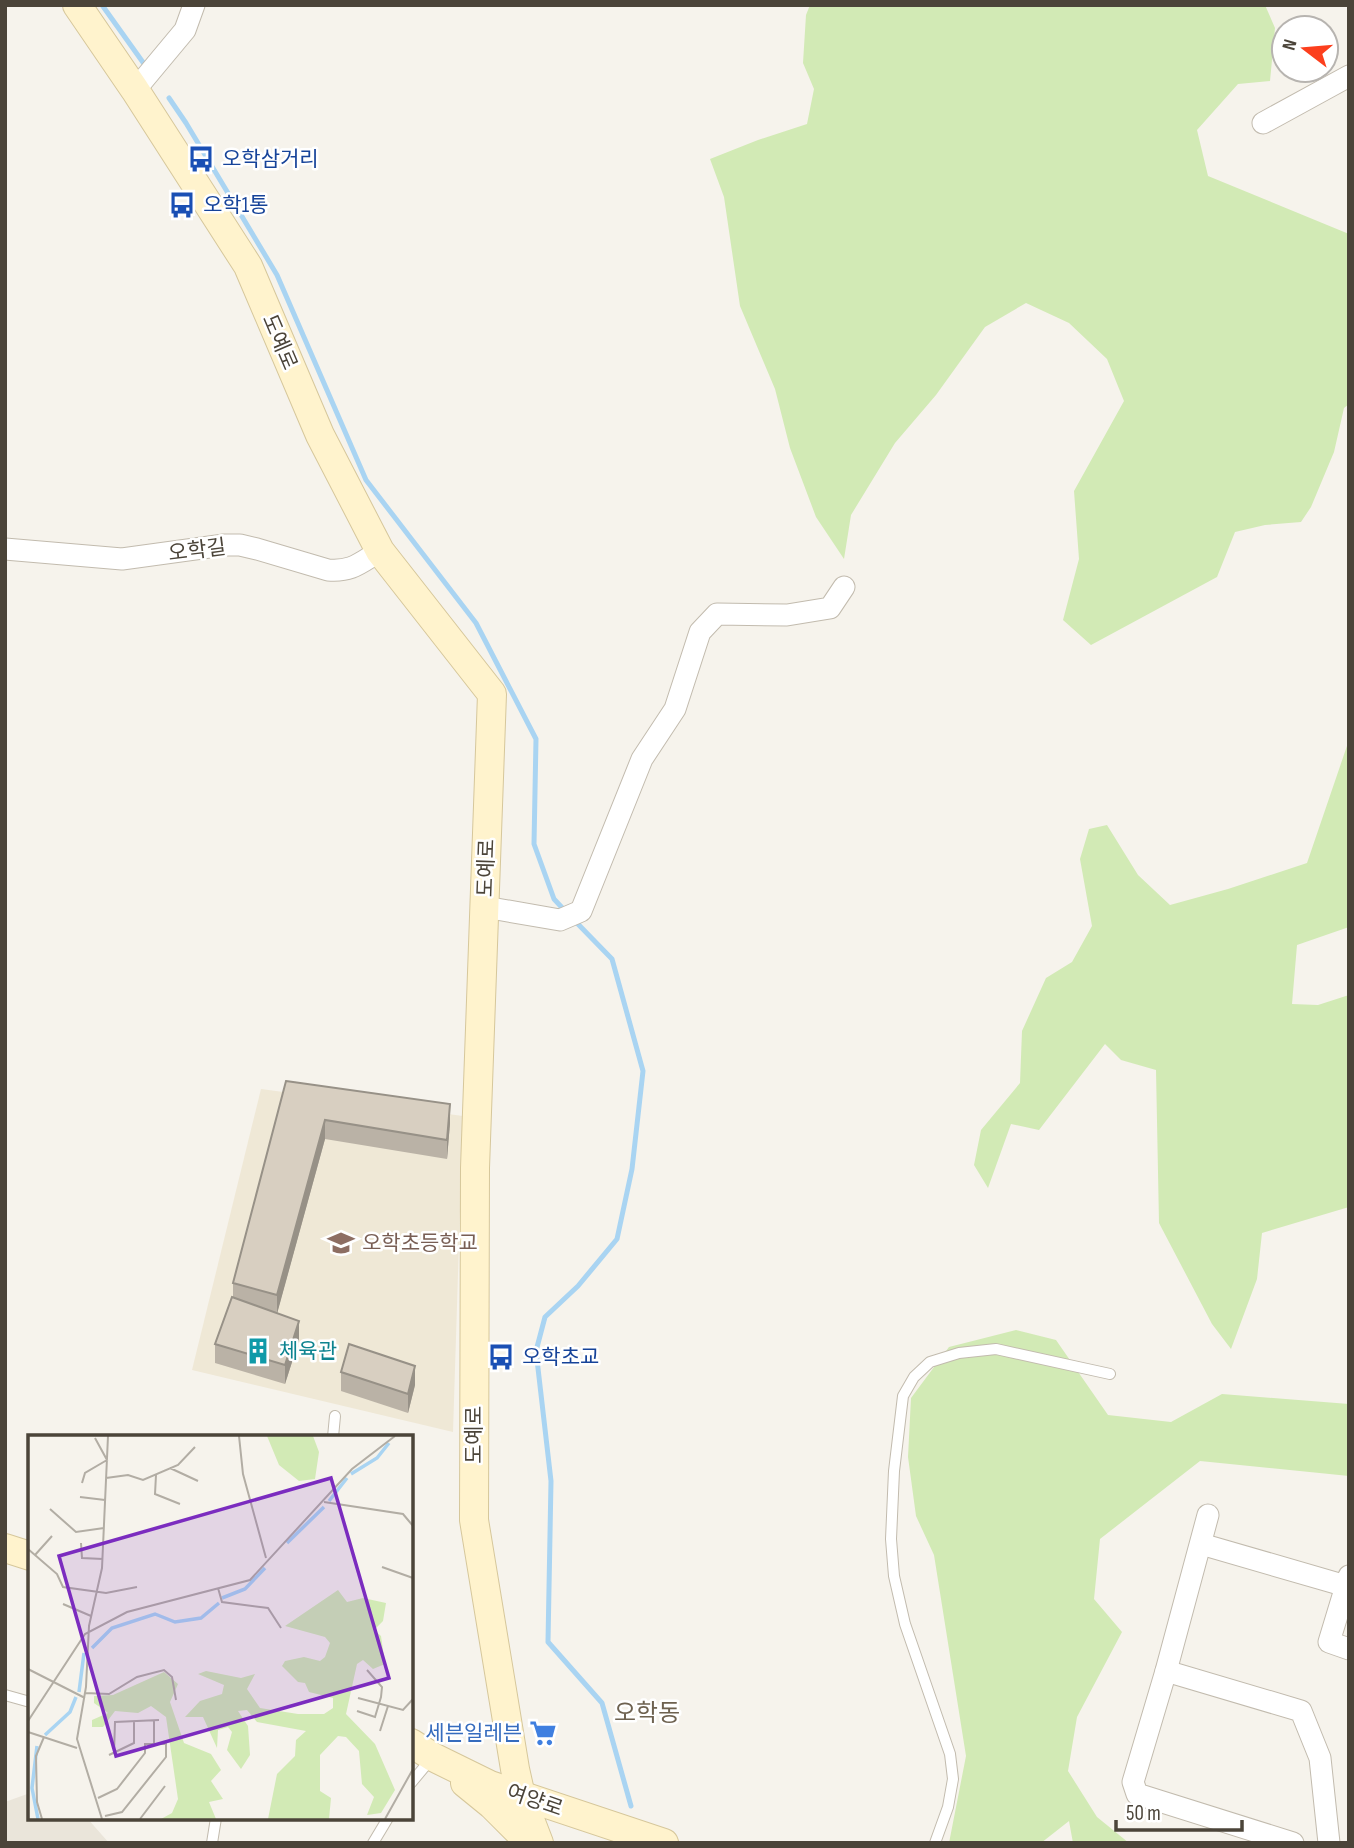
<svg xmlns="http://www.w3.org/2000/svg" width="1354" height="1848" font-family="'Sofia Sans Condensed','Noto Sans KR',sans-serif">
<rect width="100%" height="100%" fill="#f6f3ec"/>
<path fill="#eae5da" d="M30 1793V1818H87L109 1843H5V1802Z"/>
<path fill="#efe8d6" d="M261 1089 463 1116 453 1432 192 1370Z"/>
<g fill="#d2eab5">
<path d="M810 5H1265L1275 28 1270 81 1238 84 1197 130 1208 176 1349 234V404L1344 408 1334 452 1311 507 1301 522 1265 525 1235 532 1217 577 1091 645 1063 620 1079 559 1074 491 1124 401 1107 359 1069 323 1026 303 985 327 936 395 895 443 851 515 844 559 816 517 790 448 775 389 740 306 724 197 710 159 758 140 807 124 814 89 803 63 806 15Z"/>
<path d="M1349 740V927L1297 945 1292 1004 1318 1005 1349 995V1207L1262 1233 1257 1279 1231 1349 1212 1324 1159 1223 1156 1070 1121 1060 1105 1044 1039 1130 1011 1124 988 1188 974 1165 981 1130 1020 1083 1022 1031 1046 978 1072 962 1092 926 1080 859 1089 829 1107 825 1138 875 1170 905 1228 889 1307 863Z"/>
<path d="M1016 1330 1056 1340 1108 1415 1171 1422 1222 1394 1349 1404V1476L1200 1461 1100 1539 1094 1599 1122 1632 1077 1717 1068 1771 1097 1817 1129 1843H1073L1069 1821 1041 1843H949L966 1756 934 1555 916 1516 908 1457 911 1398 949 1347Z"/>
</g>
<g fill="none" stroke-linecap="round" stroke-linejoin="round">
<g stroke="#a9d4f2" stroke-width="5">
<path d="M102 5 147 68"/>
<path d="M169 98 186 123 277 275 366 480 476 623 536 739 534 844 554 899 567 913"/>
<path d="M574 920 612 959 643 1071 632 1169 617 1239 578 1286 545 1317 536 1351 551 1481 548 1642 602 1703 631 1806"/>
</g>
<g stroke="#c2bbae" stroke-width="12">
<g id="lane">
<path d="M333 1437 335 1416"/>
<path d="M5 1695 30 1702"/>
<path d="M411 1783 431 1759"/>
<path d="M212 1843 216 1818"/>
<path d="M373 1843 388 1818"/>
<path d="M935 1843 948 1807 953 1779 950 1754 905 1624 894 1576 891 1539 894 1471 903 1396 914 1377 930 1362 959 1353 996 1349 1110 1374"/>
</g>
</g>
<g stroke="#c2bbae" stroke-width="23">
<g id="street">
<path d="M135 90 185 30 194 5"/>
<path d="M1263 123 1349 76"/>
<path d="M5 549 122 559 224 545H240L257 549 328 570C352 572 360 563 380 551"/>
<path d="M485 907 560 920 581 911 642 759 675 709 700 632 717 614 787 615 830 608 844 587"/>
<path d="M1208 1515 1166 1671 1133 1782 1137 1794 1293 1843"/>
<path d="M1201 1544 1346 1586"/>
<path d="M1349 1576 1329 1642 1349 1649"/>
<path d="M1166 1671 1301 1711 1320 1758 1329 1843"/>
</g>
</g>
<g stroke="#d6c79b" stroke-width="30">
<g id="secondary">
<path d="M77 5 135 90 248 266 320 435 380 551 492 694 475 1168 474 1520 515 1769 521 1796 539 1843"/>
<path d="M5 1548 30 1556"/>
<path d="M411 1743 433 1757 490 1785 664 1843"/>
<path d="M465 1783 492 1805 530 1843"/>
</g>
</g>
<use href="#lane" stroke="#fff" stroke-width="10"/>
<use href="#street" stroke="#fff" stroke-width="21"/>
<use href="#secondary" stroke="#fff3cd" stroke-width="28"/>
</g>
<g fill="#bab2a6">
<path d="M286 1081 450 1123 447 1159 325 1139 277 1313 299 1340 285 1384 215 1363V1344L233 1298V1283Z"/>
<path d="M341 1372 415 1385 408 1413 341 1391Z"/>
</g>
<g fill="#979187">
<path d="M450 1104V1123L447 1159V1140Z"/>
<path d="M325 1120V1139L277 1314V1295Z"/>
<path d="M299 1321V1340L285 1384V1365Z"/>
<path d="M415 1366V1385L408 1413V1394Z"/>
</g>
<g fill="#d8cfc1" stroke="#979187" stroke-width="2">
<path d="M286 1081 450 1104 447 1140 325 1120 277 1295 233 1283Z"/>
<path d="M232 1297 299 1321 285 1365 215 1344Z"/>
<path d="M349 1344 415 1366 408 1394 341 1372Z"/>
</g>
<defs>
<g id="bus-bare" transform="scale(2.1)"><path d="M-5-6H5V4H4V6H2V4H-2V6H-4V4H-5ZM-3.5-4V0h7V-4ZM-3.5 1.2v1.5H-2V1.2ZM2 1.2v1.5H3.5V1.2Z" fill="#1a4fb4" stroke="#fff" stroke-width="2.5" paint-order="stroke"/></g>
<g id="school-bare" transform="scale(2.1)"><path d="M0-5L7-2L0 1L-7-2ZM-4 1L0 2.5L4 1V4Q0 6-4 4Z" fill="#8d6e63" stroke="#fff" stroke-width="2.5" paint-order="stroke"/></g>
<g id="building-bare" transform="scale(2.1)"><path d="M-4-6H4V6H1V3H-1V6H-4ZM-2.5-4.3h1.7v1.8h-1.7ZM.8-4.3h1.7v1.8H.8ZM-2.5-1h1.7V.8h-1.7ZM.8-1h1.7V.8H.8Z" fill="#0f9aa8" stroke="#fff" stroke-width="2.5" paint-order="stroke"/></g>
<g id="supermarket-bare" transform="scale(2.1)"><path d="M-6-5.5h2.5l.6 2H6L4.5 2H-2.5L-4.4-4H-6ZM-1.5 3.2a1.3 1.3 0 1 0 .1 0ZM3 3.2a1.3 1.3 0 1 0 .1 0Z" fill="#3f7fe0" stroke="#fff" stroke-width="2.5" paint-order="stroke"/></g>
</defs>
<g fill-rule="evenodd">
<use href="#bus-bare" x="201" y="159"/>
<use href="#bus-bare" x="182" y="205"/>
<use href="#school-bare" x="341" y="1243"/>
<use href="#building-bare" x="258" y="1351"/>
<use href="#bus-bare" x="501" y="1357"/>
<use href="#supermarket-bare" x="543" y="1733"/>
</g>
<g text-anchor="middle" stroke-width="5" stroke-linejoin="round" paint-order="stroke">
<g font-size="21" fill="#164399" stroke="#fff" text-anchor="start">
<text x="222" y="166">오학삼거리</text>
<text x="203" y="212">오학1통</text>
<text x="522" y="1364">오학초교</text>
</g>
<g font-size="21" fill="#4b4439" stroke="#fff">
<text transform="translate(280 342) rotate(67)" y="7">도예로</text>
<text transform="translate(197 550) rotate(-7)" y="7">오학길</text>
<text transform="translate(486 868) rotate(-88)" y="7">도예로</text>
<text transform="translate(474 1435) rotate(-90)" y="7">도예로</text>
<text transform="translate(535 1800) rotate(19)" y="7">여양로</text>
</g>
<g font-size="21" fill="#785e54" stroke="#fff" text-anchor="start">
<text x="362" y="1250">오학초등학교</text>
</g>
<g font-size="21" fill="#0d838f" stroke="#fff" text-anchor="start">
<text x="279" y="1358">체육관</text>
</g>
<g font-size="21" fill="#366cbe" stroke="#fff" text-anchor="end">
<text x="522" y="1740">세븐일레븐</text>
</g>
<g font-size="24" fill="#6e6250" stroke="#fff">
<text x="647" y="1721">오학동</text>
</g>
</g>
<g transform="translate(28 1435)">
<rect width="385" height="385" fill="#f6f3ec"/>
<path d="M285 1 291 17 287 44 271 46 251 30 239 1ZM310 155 319 167 335 163 358 168 355 186 346 195 353 201 357 229 345 234 335 225 329 229 318 279 347 309 367 355 353 378 339 380 346 362 334 349 331 316 318 302 310 301 292 320V356L303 363 301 384H240L249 339 267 321 268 305 278 296 229 287 219 275 210 276 220 291 222 320 213 334 199 315 204 297 200 292 190 295 189 313 175 282H157L172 266 194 259 196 250 170 239 178 236 213 243 227 239 219 254 232 273 270 279H296L305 273V263L281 257 277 248 270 247 254 231 257 226 276 222 292 226 297 222 302 208 297 202 257 191ZM136 237 150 249 142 267 156 308 183 319 193 335 183 346 195 364 181 367 188 384H133L144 378 150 364 138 282 123 271 110 278 87 276 75 292H64V285L80 278 66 268V261L85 260Z" fill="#d2eab5"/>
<path fill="none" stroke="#a9d4f2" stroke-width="3.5" d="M323 39 349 23 361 8M301 66 319 43M259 108 296 72M194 163 217 154 237 133M64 213 84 193 127 179 147 187 173 183 191 168M51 257 56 218M17 300 42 277 48 262M9 311 4 353 10 384"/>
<path fill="none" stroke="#b2ada4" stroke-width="2" d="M211 1 215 39 238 123M142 33 170 46M128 40 127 59 152 69M78 43 100 40 115 45 150 30 167 12M54 48 57 38 79 25 67 3M52 62 77 65M296 67 375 79 385 91M22 74 48 97 76 93M53 108 54 123 75 124M0 114 29 139 35 152 78 158 109 152M7 120 24 101M354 132 385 143M190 153 194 167 240 173 253 193M35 169 63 181M0 234 57 263M57 258 81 259 109 242 136 235 144 242 148 265M330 263 375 275 385 264M329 276 347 282 353 262 354 252 339 235M0 286 57 199 99 177 222 145 324 34 367 1M126 286V309M352 296 360 271M0 297 49 313M86 318 87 287 131 285M81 320 106 308V286M70 363 89 354 117 318V309H138V322L94 377 77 381M14 384 9 367 8 321 16 302M74 384 49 304 58 252 61 191 74 133 80 1M112 384 137 351M357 384 385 334"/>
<path fill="#7b2cbf" fill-opacity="0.15" stroke="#7b2cbf" stroke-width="3.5" d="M303 43 361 243 88 321 31 121Z"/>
<rect width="385" height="385" fill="none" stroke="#4b4439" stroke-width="3.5"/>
</g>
<rect width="1354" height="1848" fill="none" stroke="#4b4439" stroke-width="14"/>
<g transform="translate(1305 49) rotate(286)"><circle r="33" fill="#ffffff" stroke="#b7b4b0" stroke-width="2"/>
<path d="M0-5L12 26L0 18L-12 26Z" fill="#fc3f1d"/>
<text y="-10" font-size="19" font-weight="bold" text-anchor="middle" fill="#4b4439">N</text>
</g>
<path d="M1116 1820v10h126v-10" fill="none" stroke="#4b4439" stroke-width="3.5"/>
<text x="1126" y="1820" font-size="21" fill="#4b4439" stroke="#ffffff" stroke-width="5" paint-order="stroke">50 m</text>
</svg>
